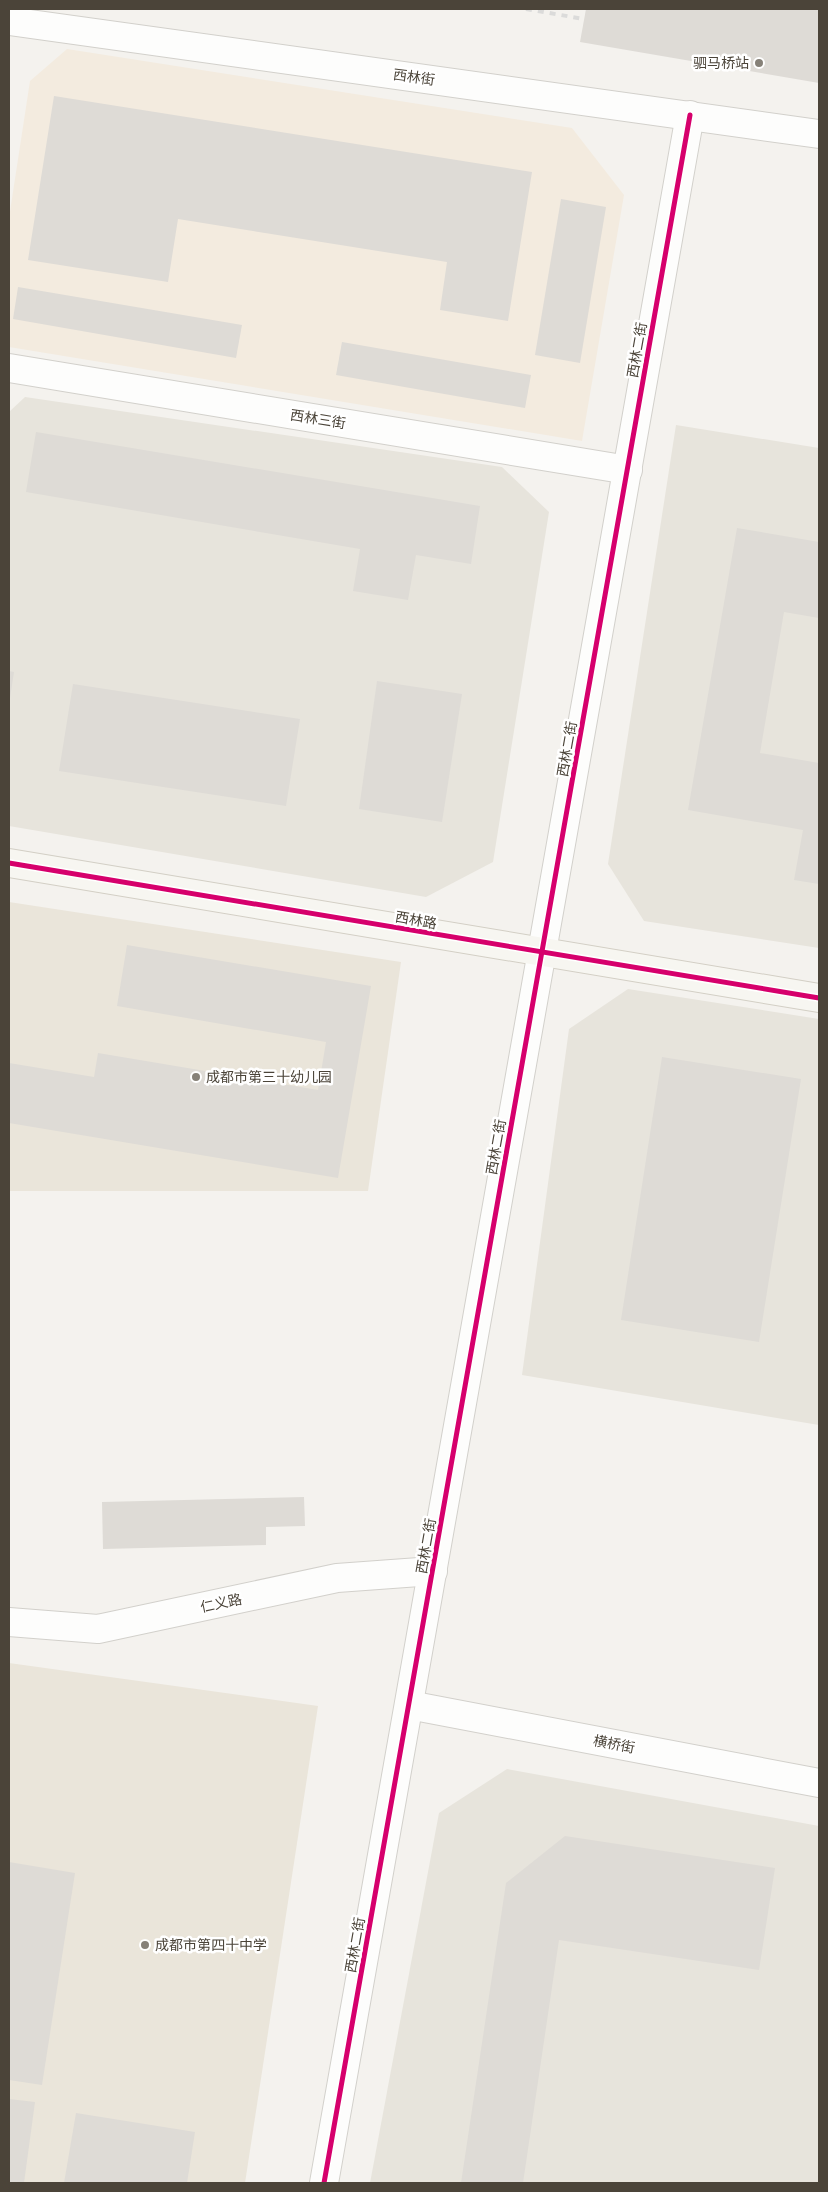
<svg xmlns="http://www.w3.org/2000/svg" width="828" height="2192" font-family="'PT Sans Narrow','Noto Sans SC',sans-serif">
<rect width="100%" height="100%" fill="#f4f2ee"/>
<g fill="#e7e4dc">
<path d="M25 397 502 467 549 512 493 862 426 897 9 826V412Z"/>
<path d="M676 425 819 448V948L644 921 608 864Z"/>
<path d="M628 989 819 1019V1425L522 1375 569 1029Z"/>
<path d="M507 1769 819 1826V2183H370L439 1813Z"/>
</g>
<path fill="#f3ebdf" d="M67 49 572 128 624 195 582 441 9 347V218L30 81Z"/>
<g fill="#eae5da">
<path d="M9 902 401 962 368 1191H9Z"/>
<path d="M9 1663 318 1706 245 2183H9Z"/>
</g>
<g fill="#dedbd6">
<path d="M586 9H819V83L580 42Z"/>
<path d="M54 96 532 172 508 321 440 310 447 262 178 219 168 282 28 260Z"/>
<path d="M561 199 606 207 580 363 535 355Z"/>
<path d="M18 287 242 325 236 358 13 319Z"/>
<path d="M342 342 531 375 525 408 336 375Z"/>
<path d="M36 432 480 506 471 564 416 555 408 600 353 591 360 549 26 492Z"/>
<path d="M737 528 819 542V618L784 612 760 753 819 763V884L794 880 803 830 688 810Z"/>
<path d="M9 671 14 672 10 698 9 697Z"/>
<path d="M377 681 462 694 442 822 359 809Z"/>
<path d="M73 684 300 719 286 806 59 771Z"/>
<path d="M127 945 371 986 338 1178 9 1123V1063L94 1077 98 1053 318 1090 326 1042 117 1006Z"/>
<path d="M662 1057 801 1079 759 1342 621 1320Z"/>
<path d="M304 1497 305 1526 266 1527V1545L103 1549 102 1502Z"/>
<path d="M565 1836 775 1868 759 1970 559 1940 523 2183H461L506 1883Z"/>
<path d="M9 1862 75 1873 42 2085 9 2080Z"/>
<path d="M9 2099 35 2102 24 2183H9Z"/>
<path d="M76 2113 195 2132 187 2183H64Z"/>
</g>
<g fill="none" stroke-linecap="round" stroke-linejoin="round">
<g stroke="#d2d0cb" stroke-width="30">
<g id="street">
<path d="M9 21 819 134"/>
<path d="M9 368 628 470"/>
<path d="M9 1622 98 1629 337 1578 433 1571"/>
<path d="M409 1705 819 1783"/>
<path d="M324 2183 690 115"/>
</g>
</g>
<g stroke="#d3cfc5" stroke-width="30">
<path id="secondary" d="M9 863 819 998"/>
</g>
<use href="#street" stroke="#fdfdfc" stroke-width="28"/>
<use href="#secondary" stroke="#f7f6f1" stroke-width="28"/>
<path stroke="#dbdbda" stroke-width="4" stroke-dasharray="6 6" stroke-linecap="butt" d="M526 9 584 19"/>
<g stroke="#fff" stroke-width="8">
<g id="cycleway">
<path d="M9 863 819 998"/>
<path d="M324 2183 690 115"/>
</g>
</g>
<use href="#cycleway" stroke="#d6006c" stroke-width="5"/>
</g>
<g fill="#868178" stroke="#fff" stroke-width="2">
<circle cx="759" cy="63" r="5"/>
<circle cx="196" cy="1077" r="5"/>
<circle cx="145" cy="1945" r="5"/>
</g>
<g text-anchor="middle" stroke-width="5" stroke-linejoin="round" paint-order="stroke">
<g font-size="14" fill="#4b4439" stroke="#fff" text-anchor="start">
<text x="749" y="68" text-anchor="end">驷马桥站</text>
<text x="206" y="1082">成都市第三十幼儿园</text>
<text x="155" y="1950">成都市第四十中学</text>
</g>
<g font-size="14" fill="#4b4439" stroke="#fff">
<text transform="translate(414 77) rotate(8)" y="5">西林街</text>
<text transform="translate(637 350) rotate(-80)" y="5">西林二街</text>
<text transform="translate(318 419) rotate(9)" y="5">西林三街</text>
<text transform="translate(567 749) rotate(-80)" y="5">西林二街</text>
<text transform="translate(416 920) rotate(10)" y="5">西林路</text>
<text transform="translate(496 1147) rotate(-80)" y="5">西林二街</text>
<text transform="translate(426 1546) rotate(-80)" y="5">西林二街</text>
<text transform="translate(221 1603) rotate(-12)" y="5">仁义路</text>
<text transform="translate(614 1744) rotate(11)" y="5">横桥街</text>
<text transform="translate(355 1945) rotate(-80)" y="5">西林二街</text>
</g>
</g>
<rect width="828" height="2192" fill="none" stroke="#4b4439" stroke-width="20"/>
</svg>
